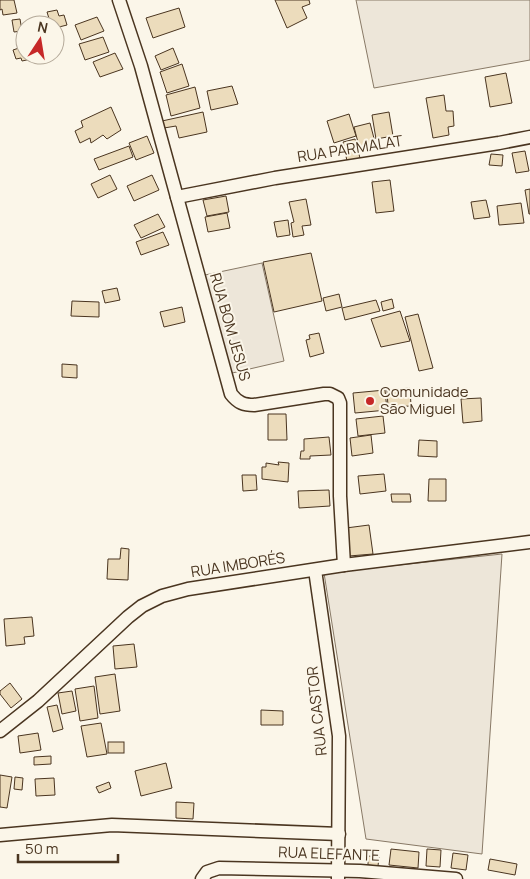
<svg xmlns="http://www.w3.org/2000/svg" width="530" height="879" font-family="Manrope,sans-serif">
<rect width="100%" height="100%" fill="#fbf6e9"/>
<g fill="#ede6d9" stroke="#887966">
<path d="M356 0H530V60L374 88Z"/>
<path d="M262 263 284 361 228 374 205 275Z"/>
<path d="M502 554 482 854 366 839 324 573Z"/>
</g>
<g fill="#ecdcbc" stroke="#4a3520">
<path d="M0 0H14L17 13 3 15 2 9 0 10Z"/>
<path d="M275 0H309L310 4 302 7 307 18 287 28Z"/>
<path d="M179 8 185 27 153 38 146 18Z"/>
<path d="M57 10 59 16 64 15 67 25 55 28V25H51L47 12Z"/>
<path d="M97 17 104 31 81 40 75 25Z"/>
<path d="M20 19 22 31 14 32 12 20Z"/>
<path d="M103 37 109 52 85 60 79 44Z"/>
<path d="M25 46V55H30L31 59 22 61 21 58 16 59 13 50Z"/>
<path d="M173 48 179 63 161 70 155 56Z"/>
<path d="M115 53 123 69 100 77 93 62Z"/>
<path d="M33 55H44L34 59Z"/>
<path d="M182 64 189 86 167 93 160 72Z"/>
<path d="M506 73 512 103 490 107 485 77Z"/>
<path d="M232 86 238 104 211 110 207 91Z"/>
<path d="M195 87 200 108 171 116 166 95Z"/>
<path d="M444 95 446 111H453L454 126 448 127 449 135 433 138 426 98Z"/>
<path d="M111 107 121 130 107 139 103 135 91 143 90 138 80 143 75 131 83 127 81 121Z"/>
<path d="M203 112 207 132 179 138 176 126 164 128 162 121Z"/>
<path d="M389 112 393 136 376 139 372 115Z"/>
<path d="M349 114 356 136 334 143 327 121Z"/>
<path d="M370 123 376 146 360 150 354 127Z"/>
<path d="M147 136 154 153 136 160 129 143Z"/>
<path d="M355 139 360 158 347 161 343 142Z"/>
<path d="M129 146 133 157 99 170 94 159Z"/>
<path d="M525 151 529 171 516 173 512 153Z"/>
<path d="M491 154 503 155 502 166 489 165Z"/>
<path d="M110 175 117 189 98 198 91 184Z"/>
<path d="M152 175 159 190 134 201 127 186Z"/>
<path d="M390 180 394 211 376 213 372 182Z"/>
<path d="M530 189V214H529L525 190Z"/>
<path d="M226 196 229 212 207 216 203 200Z"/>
<path d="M306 199 311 225 302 226 304 235 293 237 291 223 294 222 289 202Z"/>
<path d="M486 200 490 217 474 219 471 202Z"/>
<path d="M521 203 524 223 499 225 497 206Z"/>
<path d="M227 213 230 228 208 232 205 217Z"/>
<path d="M158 214 165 227 141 238 134 225Z"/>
<path d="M288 220 290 235 277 237 274 222Z"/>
<path d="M163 232 169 245 141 255 136 242Z"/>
<path d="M311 253 322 301 274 312 263 262Z"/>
<path d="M117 288 120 300 105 303 102 291Z"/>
<path d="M339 294 342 307 326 311 323 298Z"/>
<path d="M392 299 394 308 383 311 381 302Z"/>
<path d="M376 300 380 311 345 320 342 308Z"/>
<path d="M72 301 99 302V317L71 316Z"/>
<path d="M182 307 185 322 164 327 160 312Z"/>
<path d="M400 311 410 341 381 347 371 319Z"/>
<path d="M418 314 433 368 419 371 405 317Z"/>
<path d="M319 333 324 353 310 357 306 340 310 339 309 335Z"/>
<path d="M62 364 77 365V378L62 377Z"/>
<path d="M410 388 411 406 388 407 387 390Z"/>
<path d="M385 390 387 410 355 413 353 393Z"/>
<path d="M481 398 482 421 463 423 461 399Z"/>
<path d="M268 414H286L287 440H268Z"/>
<path d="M383 416 385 433 358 436 356 419Z"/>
<path d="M371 435 373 453 352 456 350 438Z"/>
<path d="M329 437 331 455 310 456V459H300L301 451H304V439Z"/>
<path d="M419 440 437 441V457L418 456Z"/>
<path d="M278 462 289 463 288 482 262 479V467H266V463L279 465Z"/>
<path d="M384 474 386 491 360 494 358 476Z"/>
<path d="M242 475H256L257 490 243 491Z"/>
<path d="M429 479H446V501H428Z"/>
<path d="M329 490 330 506 299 508 298 491Z"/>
<path d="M391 494H410L411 502H392Z"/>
<path d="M369 525 373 554 349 556 346 528Z"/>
<path d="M121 548 129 549 128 580 107 579 108 559H120Z"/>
<path d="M32 617 34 636 24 637 25 644 6 646 4 619Z"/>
<path d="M134 644 137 667 115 669 113 646Z"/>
<path d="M115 674 120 711 100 714 95 677Z"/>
<path d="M10 683 22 699 11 708 0 694V691Z"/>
<path d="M94 686 98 718 80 721 75 689Z"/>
<path d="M72 691 76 711 62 714 58 693Z"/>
<path d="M57 705 63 729 53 732 47 707Z"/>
<path d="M261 710 283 711V725H261Z"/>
<path d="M101 723 107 754 87 757 81 726Z"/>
<path d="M38 733 41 750 20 753 18 736Z"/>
<rect x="108" y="742" width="16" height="11"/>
<path d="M51 756V764L34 765V757Z"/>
<path d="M166 763 172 788 141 796 135 771Z"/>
<path d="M0 775 12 777 7 808 0 807Z"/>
<path d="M15 777 23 778 22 790 14 789Z"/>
<path d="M54 778 55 795 36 796 35 779Z"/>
<path d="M109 782 111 788 99 793 96 787Z"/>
<path d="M176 802 194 803 193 819 176 818Z"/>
<path d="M391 849 419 852 418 868 389 865Z"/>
<path d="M427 849 441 850 440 867 426 866Z"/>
<path d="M453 853 468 855 466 870 451 868Z"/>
<path d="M368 856 379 857 378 866 368 865Z"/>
<path d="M490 859 517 864 515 875 488 870Z"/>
</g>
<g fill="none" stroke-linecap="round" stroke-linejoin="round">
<g stroke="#4a3520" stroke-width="15">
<g id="minor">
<path d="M119 0 141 66 231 394C238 403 244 405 254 405L324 394H330L338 398 340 403V496L344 565"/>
<path d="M177 197 275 178 499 143 530 137"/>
<path d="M315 570 339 736 338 879"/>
<path d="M0 731 38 701 128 617 142 606 162 596 188 589 344 565 530 542"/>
<path d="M0 835 112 825 339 834"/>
<path d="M202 879 207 872 219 868 360 871 456 879"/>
</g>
</g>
<use href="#minor" stroke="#fbf6e9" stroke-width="12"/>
</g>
<circle fill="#c62828" stroke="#fbf6e9" stroke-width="2" cx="370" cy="401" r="5"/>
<g text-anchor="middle" stroke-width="4" stroke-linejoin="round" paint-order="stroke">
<g font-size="15" fill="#4a3520" stroke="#fbf6e9">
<text transform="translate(350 149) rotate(-9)" y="5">RUA PARMALAT</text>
<text transform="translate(230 327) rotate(74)" y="5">RUA BOM JESUS</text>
<text transform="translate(238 565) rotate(-9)" y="5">RUA IMBORÉS</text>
<text transform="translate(317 711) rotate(-96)" y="5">RUA CASTOR</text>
<text transform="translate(329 854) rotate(2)" y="5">RUA ELEFANTE</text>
</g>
<g font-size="15" fill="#4a3520" stroke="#fbf6e9" text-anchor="start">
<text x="380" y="397">Comunidade<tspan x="380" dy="17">São Miguel</tspan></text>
</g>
</g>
<g transform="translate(40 40) rotate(12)"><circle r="24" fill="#fbf6e9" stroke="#b4a999"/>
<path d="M0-4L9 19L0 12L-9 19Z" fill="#c62828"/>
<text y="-8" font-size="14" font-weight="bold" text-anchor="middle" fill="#4a3520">N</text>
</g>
<path d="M18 854v8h100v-8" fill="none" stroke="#4a3520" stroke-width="2.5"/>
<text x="25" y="854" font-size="15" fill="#4a3520" stroke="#fbf6e9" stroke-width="4" paint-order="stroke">50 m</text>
</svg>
